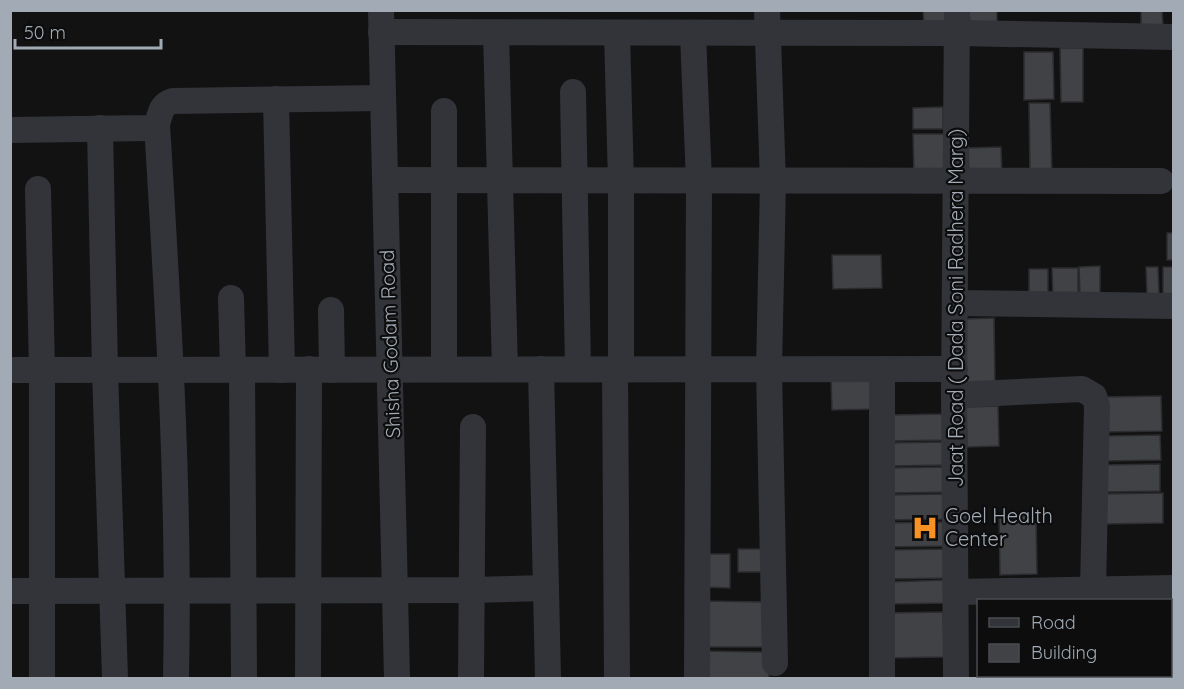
<svg xmlns="http://www.w3.org/2000/svg" width="1184" height="689" font-family="Quicksand,sans-serif">
<rect width="100%" height="100%" fill="#121213"/>
<g fill="#404246" stroke="#2c2c2f" stroke-width="1.5">
<path d="M923 10H948V28H924Z"/>
<path d="M969 10H997V24L970 25Z"/>
<path d="M1141 10H1162L1163 25H1141Z"/>
<path d="M1060 48H1083V102H1061Z"/>
<path d="M1024 52H1053L1054 99 1024 100Z"/>
<path d="M1029 103H1050L1052 175H1030Z"/>
<path d="M943 107V129H913V108Z"/>
<path d="M913 134H945L946 175 914 176Z"/>
<path d="M1001 147 1002 178 969 179 968 148Z"/>
<rect x="1167" y="233" width="7" height="27"/>
<path d="M832 255H881L882 288 833 289Z"/>
<path d="M1100 266V293L1080 294 1079 267Z"/>
<path d="M1146 267H1158L1159 294H1147Z"/>
<rect x="1163" y="267" width="11" height="29"/>
<path d="M1052 268H1078V297L1053 298Z"/>
<path d="M1029 269H1048V296L1029 297Z"/>
<path d="M994 318 995 385H965L964 319Z"/>
<path d="M879 378V409L832 410 831 379Z"/>
<path d="M1161 396 1162 431 1105 432 1104 397Z"/>
<path d="M998 406 999 446 967 447 966 407Z"/>
<path d="M944 414V440L890 441V415Z"/>
<path d="M1160 435 1161 460 1106 461V436Z"/>
<path d="M943 442 944 465 890 466 889 443Z"/>
<path d="M1160 464V491L1105 492 1104 465Z"/>
<path d="M945 467 946 492 891 493 890 468Z"/>
<path d="M1163 493V523L1106 524 1105 494Z"/>
<path d="M945 494V519L889 520V495Z"/>
<path d="M1036 515 1037 574 1000 575 999 516Z"/>
<path d="M945 522 946 546 886 547 885 523Z"/>
<rect x="738" y="549" width="33" height="23"/>
<path d="M948 549V578L886 579V550Z"/>
<path d="M703 554H730V588L702 587Z"/>
<path d="M948 580V603L887 604V582Z"/>
<path d="M704 601 769 602V647H704Z"/>
<path d="M943 612 944 657 887 658 886 613Z"/>
<path d="M704 651 769 652V678H704Z"/>
</g>
<g fill="none" stroke-linecap="round" stroke-linejoin="round">
<g stroke="#333439" stroke-width="26">
<path d="M381 10 397 678"/>
<path d="M767 10 773 182 769 369 775 663"/>
<path d="M381 32 957 33 1174 37"/>
<path d="M496 33 505 369"/>
<path d="M617 33 621 182V369"/>
<path d="M693 34 699 182 697 678"/>
<path d="M573 92 578 369"/>
<path d="M276 99 282 370"/>
<path d="M100 128 105 370 115 678"/>
<path d="M10 130 150 128 157 124"/>
<path d="M386 180 1161 181"/>
<path d="M38 189 42 370V678"/>
<path d="M231 298 233 369"/>
<path d="M955 303 1174 306"/>
<path d="M331 310 332 370"/>
<path d="M444 369V111"/>
<path d="M541 369 548 678"/>
<path d="M615 369 617 678"/>
<path d="M10 370 955 369"/>
<path d="M242 370 244 678"/>
<path d="M954 395 1082 389 1094 396 1097 405 1093 590"/>
<path d="M10 591 472 590 546 588"/>
<path d="M956 592 1174 588"/>
<path d="M176 678C180 493 168 309 157 124 161 113 160 105 173 101L383 98"/>
<path d="M308 678 309 369"/>
<path d="M471 678 473 427"/>
<path d="M882 678V369"/>
<path d="M956 678 954 395 957 10"/>
<path d="M1030 678V676"/>
<path d="M1127 678 1128 676"/>
<path d="M1173 678 1174 671"/>
</g>
</g>
<defs>
<g id="hospital-bare" transform="scale(2.07)"><path d="M-5-5h3v3.5h4V-5h3V5h-3V1.5h-4V5h-3Z" fill="#f99124" stroke="#0d0d0e" stroke-width="2.5" paint-order="stroke"/></g>
</defs>
<g fill-rule="evenodd">
<use href="#hospital-bare" x="925" y="528"/>
</g>
<g text-anchor="middle" stroke-width="4.5" stroke-linejoin="round" paint-order="stroke">
<g font-size="20" fill="#a2abb5" stroke="#0d0d0e">
<text transform="translate(956 308) rotate(-90)" y="7">Jaat Road ( Dada Soni Radhera Marg)</text>
<text transform="translate(390 344) rotate(-92)" y="7">Shisha Godam Road</text>
</g>
<g font-size="20" fill="#a2abb5" stroke="#0d0d0e" text-anchor="start">
<text x="945" y="523">Goel Health<tspan x="945" dy="23">Center</tspan></text>
</g>
</g>
<rect width="1184" height="689" fill="none" stroke="#a2abb5" stroke-width="24"/>
<rect x="977" y="599" width="195" height="78" fill="#0d0d0e" stroke="#494c51" stroke-width="1.5"/>
<rect x="989" y="618" width="30" height="9" fill="#333439" stroke="#494c51" stroke-width="1.5"/>
<text x="1031" y="629" font-size="18" fill="#a2abb5">Road</text>
<rect x="989" y="644" width="30" height="18" fill="#404246" stroke="#494c51" stroke-width="1.5"/>
<text x="1031" y="659" font-size="18" fill="#a2abb5">Building</text>
<path d="M15 39v9h146v-9" fill="none" stroke="#a2abb5" stroke-width="3"/>
<text x="24" y="39" font-size="18" fill="#a2abb5" stroke="#0d0d0e" stroke-width="4.5" paint-order="stroke">50 m</text>
</svg>
